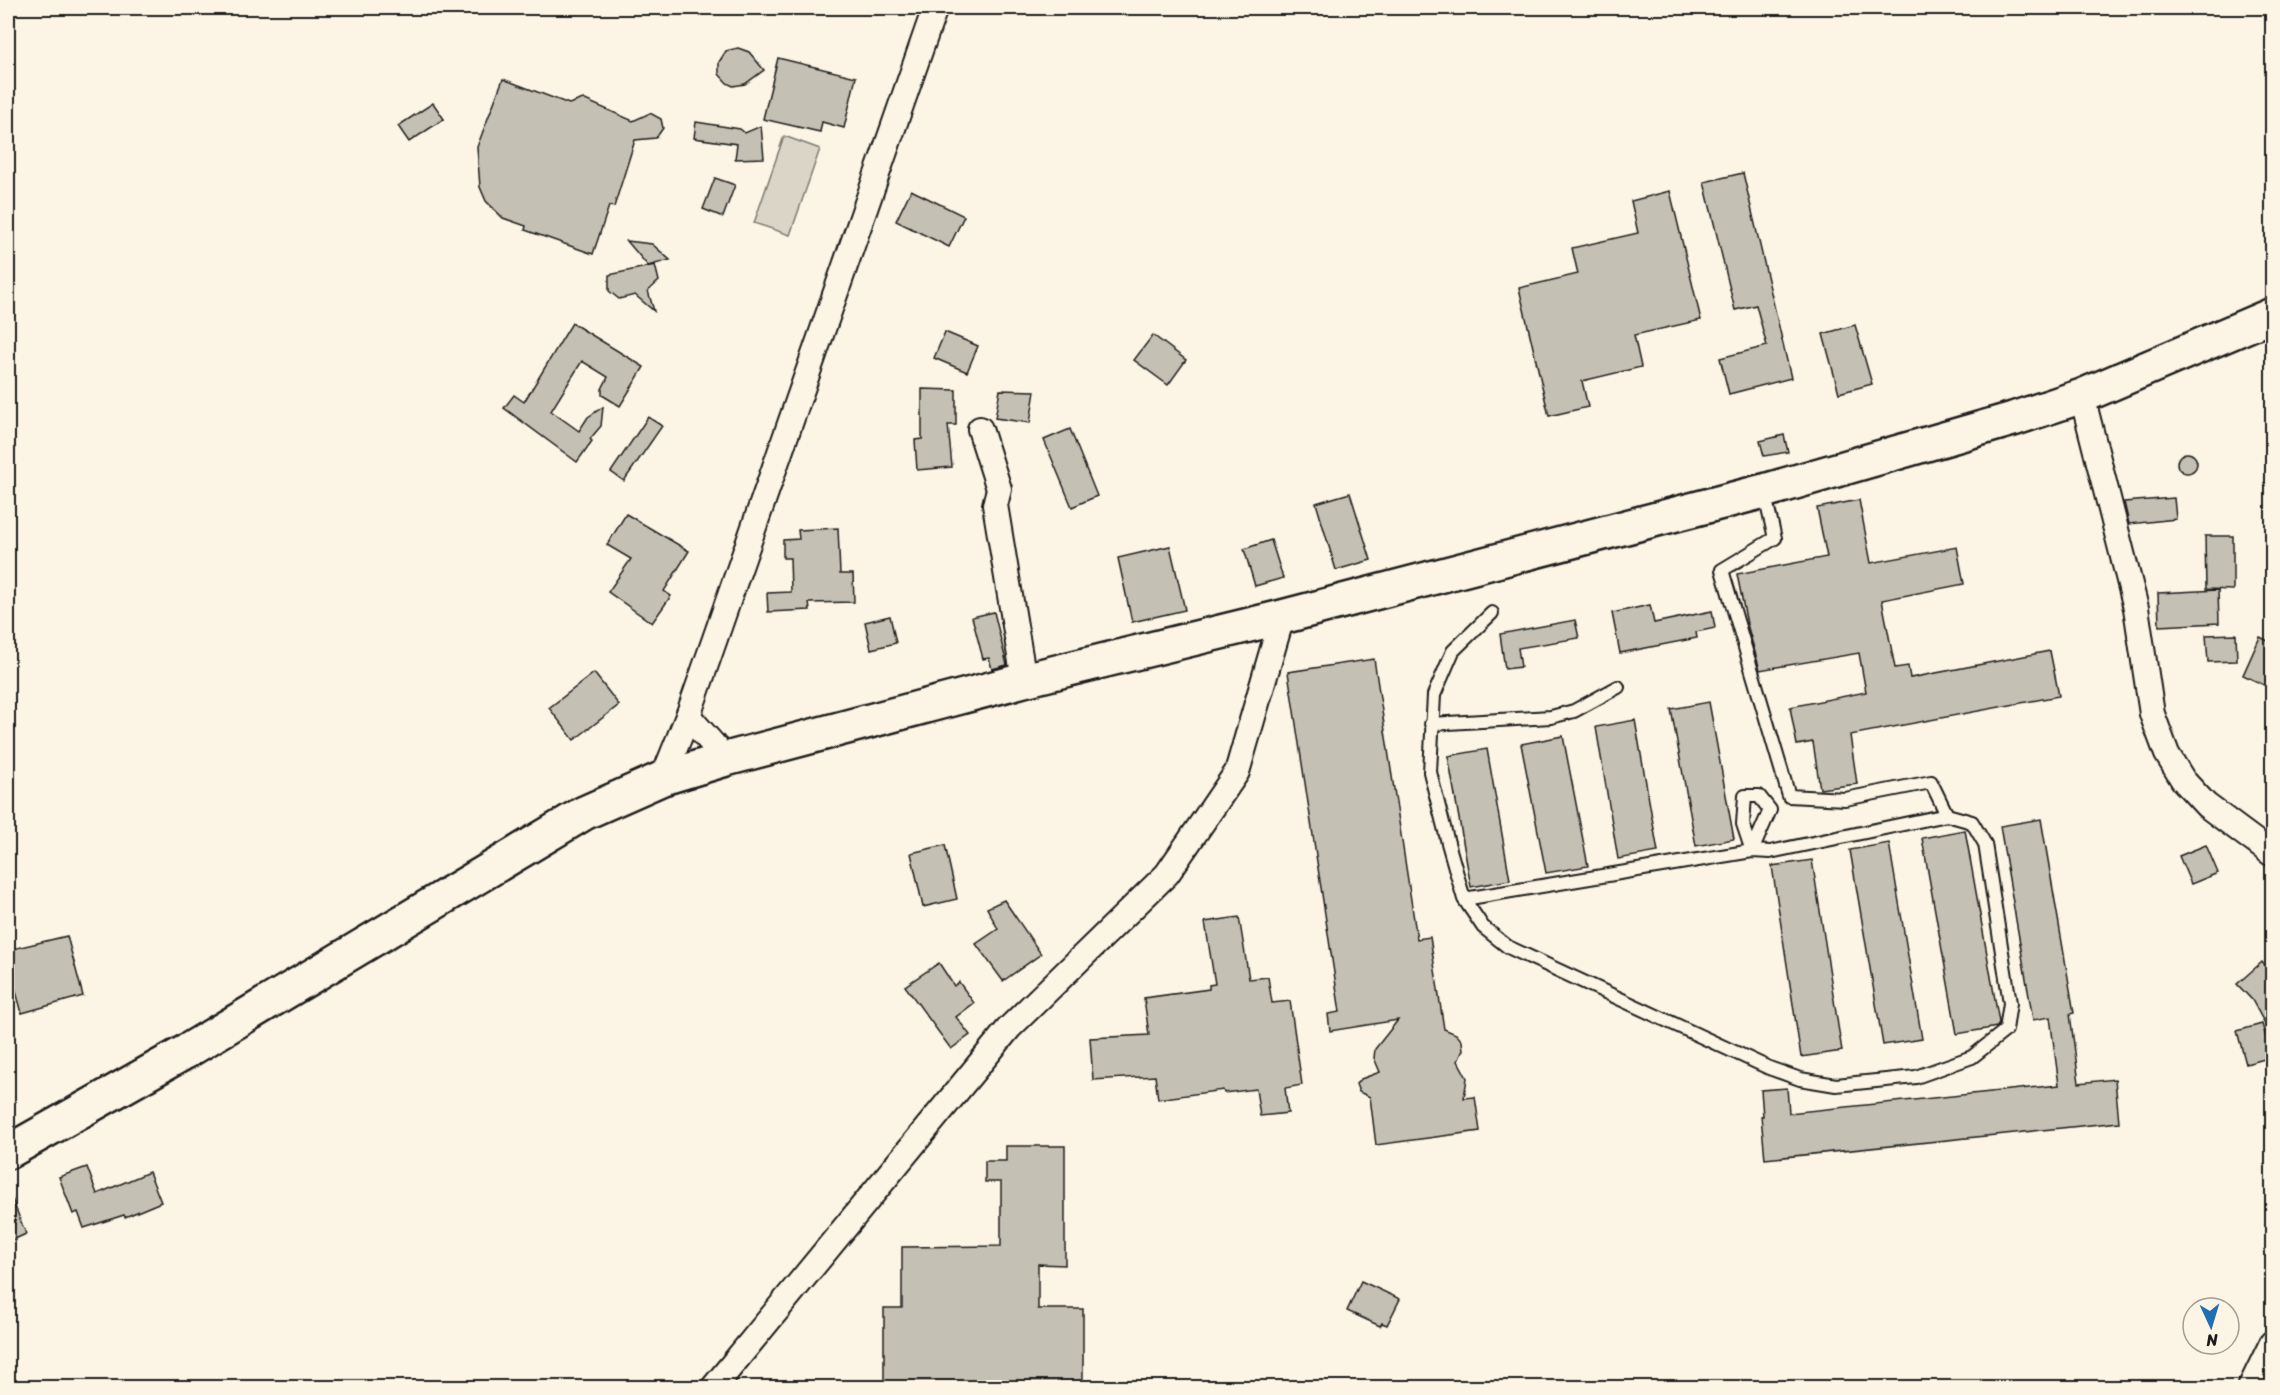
<svg xmlns="http://www.w3.org/2000/svg" width="2280" height="1395" font-family="Sriracha,sans-serif">
<rect width="100%" height="100%" fill="#fcf5e5"/>
<filter id="ink" filterUnits="userSpaceOnUse"><feTurbulence type="fractalNoise" baseFrequency=".0167" numOctaves="2"/><feDisplacementMap in="SourceGraphic" scale="12" xChannelSelector="R" yChannelSelector="G"/><feConvolveMatrix kernelMatrix="1 2 1 2 8 2 1 2 1" color-interpolation-filters="sRGB"/></filter>
<g filter="url(#ink)">
<path fill="#dbd5c8" stroke="#7c7872" stroke-width="1.5" d="M784 136 820 149 790 235 754 223Z"/>
<g fill="#c4c0b3" stroke="#1c1c1c" stroke-width="1.5">
<path d="M738 48 749 52 764 70 745 84 733 86 727 83 719 74V62L726 51Z"/>
<path d="M778 58 856 77 844 128 822 122 820 132 763 119Z"/>
<path d="M503 79 569 104 583 99 633 121 650 113 661 119 663 128 656 138 635 140 614 207 609 206 593 254 525 230 526 226 503 218 486 201 480 187 477 147Z"/>
<path d="M433 103 444 119 409 142 398 126Z"/>
<path d="M696 122 740 129 745 133 761 126 764 158 735 159 737 144 694 138Z"/>
<path d="M1743 173 1791 378 1729 394 1720 358 1767 346 1756 305 1735 310 1704 182Z"/>
<path d="M715 178 735 185 723 217 703 209Z"/>
<path d="M911 190 964 216 949 247 896 221Z"/>
<path d="M1670 191 1701 320 1634 335 1641 367 1582 381 1588 407 1549 416 1519 288 1578 274 1572 248 1638 233 1631 201Z"/>
<path d="M627 241 652 244 670 260 648 266Z"/>
<path d="M655 265 659 281 648 291 654 311 635 295 619 299 609 291V275Z"/>
<path d="M572 323 644 367 620 406 602 395V389L608 377 582 361 551 411 579 431 588 417 603 407 601 426 590 439 592 441 577 462 504 408 514 395 524 402Z"/>
<path d="M1855 325 1872 384 1839 393 1823 334Z"/>
<path d="M945 332 978 346 967 372 934 358Z"/>
<path d="M1153 335 1186 360 1168 385 1134 360Z"/>
<path d="M922 389 956 390V425H948L952 467 917 470 915 440 922 439Z"/>
<path d="M1000 390 1035 391 1030 423 995 418Z"/>
<path d="M648 417 662 426 624 481 611 472Z"/>
<path d="M1070 429 1097 496 1072 507 1044 440Z"/>
<path d="M1784 435 1788 452 1764 456 1760 441Z"/>
<circle cx="2187" cy="463" r="10"/>
<path d="M1350 493 1371 560 1336 570 1316 503Z"/>
<path d="M2174 498 2176 519 2129 524 2124 502Z"/>
<path d="M1859 500 1871 563 1957 547 1964 584 1882 600 1895 668 1908 666 1910 678 2050 651 2059 696 1850 735 1857 784 1820 789 1813 742 1797 745 1790 707 1866 692 1859 653 1760 670 1747 624 1737 574 1827 557 1817 508Z"/>
<path d="M626 514 689 551 664 591 671 596 652 623 608 592 631 559 607 545Z"/>
<path d="M838 528 840 574H853L854 602 809 603 810 610 768 612 767 593 791 592 790 558H783V540L799 539 798 530Z"/>
<path d="M2205 536H2233V590L2206 589Z"/>
<path d="M1271 540 1283 578 1255 586 1244 549Z"/>
<path d="M1170 546 1185 610 1132 622 1118 558Z"/>
<path d="M2218 590 2219 623 2159 626 2158 593Z"/>
<path d="M1650 605 1654 623 1712 611 1715 628 1696 632 1697 638 1620 653 1612 613Z"/>
<path d="M994 612 1007 665 992 669 989 658 983 659 972 617Z"/>
<path d="M890 616 896 643 871 649 865 622Z"/>
<path d="M1575 620 1579 638 1518 648 1521 667 1505 669 1500 634Z"/>
<path d="M2236 634 2237 661 2208 662 2206 635Z"/>
<path d="M2260 637 2272 643V673L2266 686 2243 675Z"/>
<path d="M1374 659 1417 939 1430 937 1444 1029 1456 1034 1462 1041 1463 1050 1458 1061 1467 1078 1464 1098 1475 1097 1480 1131 1376 1145 1370 1097 1359 1092 1356 1084 1361 1079 1380 1072 1374 1058 1375 1049 1398 1020 1330 1031 1328 1014 1340 1012 1288 672Z"/>
<path d="M594 673 619 705 574 740 549 708Z"/>
<path d="M1709 702 1734 839 1696 846 1671 709Z"/>
<path d="M1635 720 1658 852 1618 859 1596 727Z"/>
<path d="M1563 736 1588 866 1546 873 1521 744Z"/>
<path d="M1487 749 1510 880 1471 887 1448 756Z"/>
<path d="M2041 819 2074 1013 2070 1014 2079 1083 2115 1079 2119 1122 1765 1159 1761 1116H1763L1761 1090 1787 1088 1789 1113 2059 1085 2050 1017 2033 1020 2000 826Z"/>
<path d="M1965 830 1999 1022 1997 1027 1957 1034 1922 838Z"/>
<path d="M1889 843 1922 1039 1883 1045 1850 850Z"/>
<path d="M945 845 957 899 923 907 911 853Z"/>
<path d="M2206 845 2218 873 2191 884 2179 856Z"/>
<path d="M1812 860 1842 1051 1801 1057 1772 866Z"/>
<path d="M1004 900 1041 954 1003 981 976 944 998 929 987 908Z"/>
<path d="M1239 917 1249 979 1268 977 1272 1003 1290 1001 1302 1085 1285 1088 1288 1113 1260 1116 1256 1089 1224 1093 1223 1090 1158 1099 1155 1076 1093 1080 1090 1038 1149 1035 1144 998 1209 989V985L1215 984 1205 922Z"/>
<path d="M67 936 83 996 22 1013 10 970H8V950Z"/>
<path d="M2262 962 2272 975V1037L2252 1000 2237 984Z"/>
<path d="M939 963 954 986 959 982 974 1003 956 1017 970 1035 951 1049 905 986Z"/>
<path d="M2262 1024 2272 1057 2246 1064 2237 1031Z"/>
<path d="M1006 1146H1065V1265L1038 1264V1309H1083V1388H884V1308H902V1247L1001 1246V1182H985V1161H1006Z"/>
<path d="M87 1167 97 1194 149 1172 161 1202 125 1217 124 1215 84 1228 78 1212 73 1214 59 1177Z"/>
<path d="M8 1189 26 1234 8 1242Z"/>
<path d="M1361 1281 1400 1299 1387 1325 1382 1323 1380 1326 1347 1311Z"/>
</g>
<g fill="none" stroke-linecap="round" stroke-linejoin="round">
<g stroke="#1c1c1c" stroke-width="16">
<g id="service">
<path d="M1764 492 1775 538 1722 570 1789 796 1845 799 1931 782 1947 815"/>
<path d="M1431 724 1551 717 1574 711 1618 687"/>
<path d="M1464 899 1483 927 1508 947 1769 1068 1800 1079 1836 1085 1916 1077 1972 1057 2006 1030 2010 1003 1985 844 1972 822 1947 815 1770 852 1752 851 1743 824 1745 796H1759L1770 810 1752 851 1464 899 1448 843 1430 772 1434 695 1453 651 1492 613"/>
</g>
</g>
<g stroke="#1c1c1c" stroke-width="28">
<g id="minor">
<path d="M2082 396 2136 608 2152 714 2167 754 2183 780 2206 805 2272 854"/>
<path d="M980 429 999 489 995 505 1024 680"/>
<path d="M688 716 726 759"/>
<path d="M663 778 688 716 935 8"/>
<path d="M713 1388 1009 1028 1167 874 1237 772 1282 617"/>
<path d="M2250 1388 2272 1343"/>
</g>
</g>
<g stroke="#1c1c1c" stroke-width="38">
<path id="secondary" d="M8 1152 187 1051 584 813 663 778 726 759 1024 680 1282 617 1764 491 2013 419 2082 396 2272 315"/>
</g>
<use href="#service" stroke="#fcf5e5" stroke-width="12"/>
<use href="#minor" stroke="#fcf5e5" stroke-width="24"/>
<use href="#secondary" stroke="#fcf5e5" stroke-width="33"/>
</g>
</g>
<rect width="2280" height="1395" fill="none" stroke="#fcf5e5" stroke-width="30"/>
<rect x="15" y="15" width="2250" height="1365" fill="none" stroke="#1c1c1c" stroke-width="2" filter="url(#ink)"/>
<g transform="translate(2211 1326) rotate(176)"><circle r="28" fill="#fcf5e5" stroke="#a29e95" stroke-width="1.5"/>
<path d="M0-4.5L10 22L0 15L-10 22Z" fill="#1f6fb2"/>
<text y="-9" font-size="16" font-weight="bold" text-anchor="middle" fill="#1c1c1c">N</text>
</g>
</svg>
